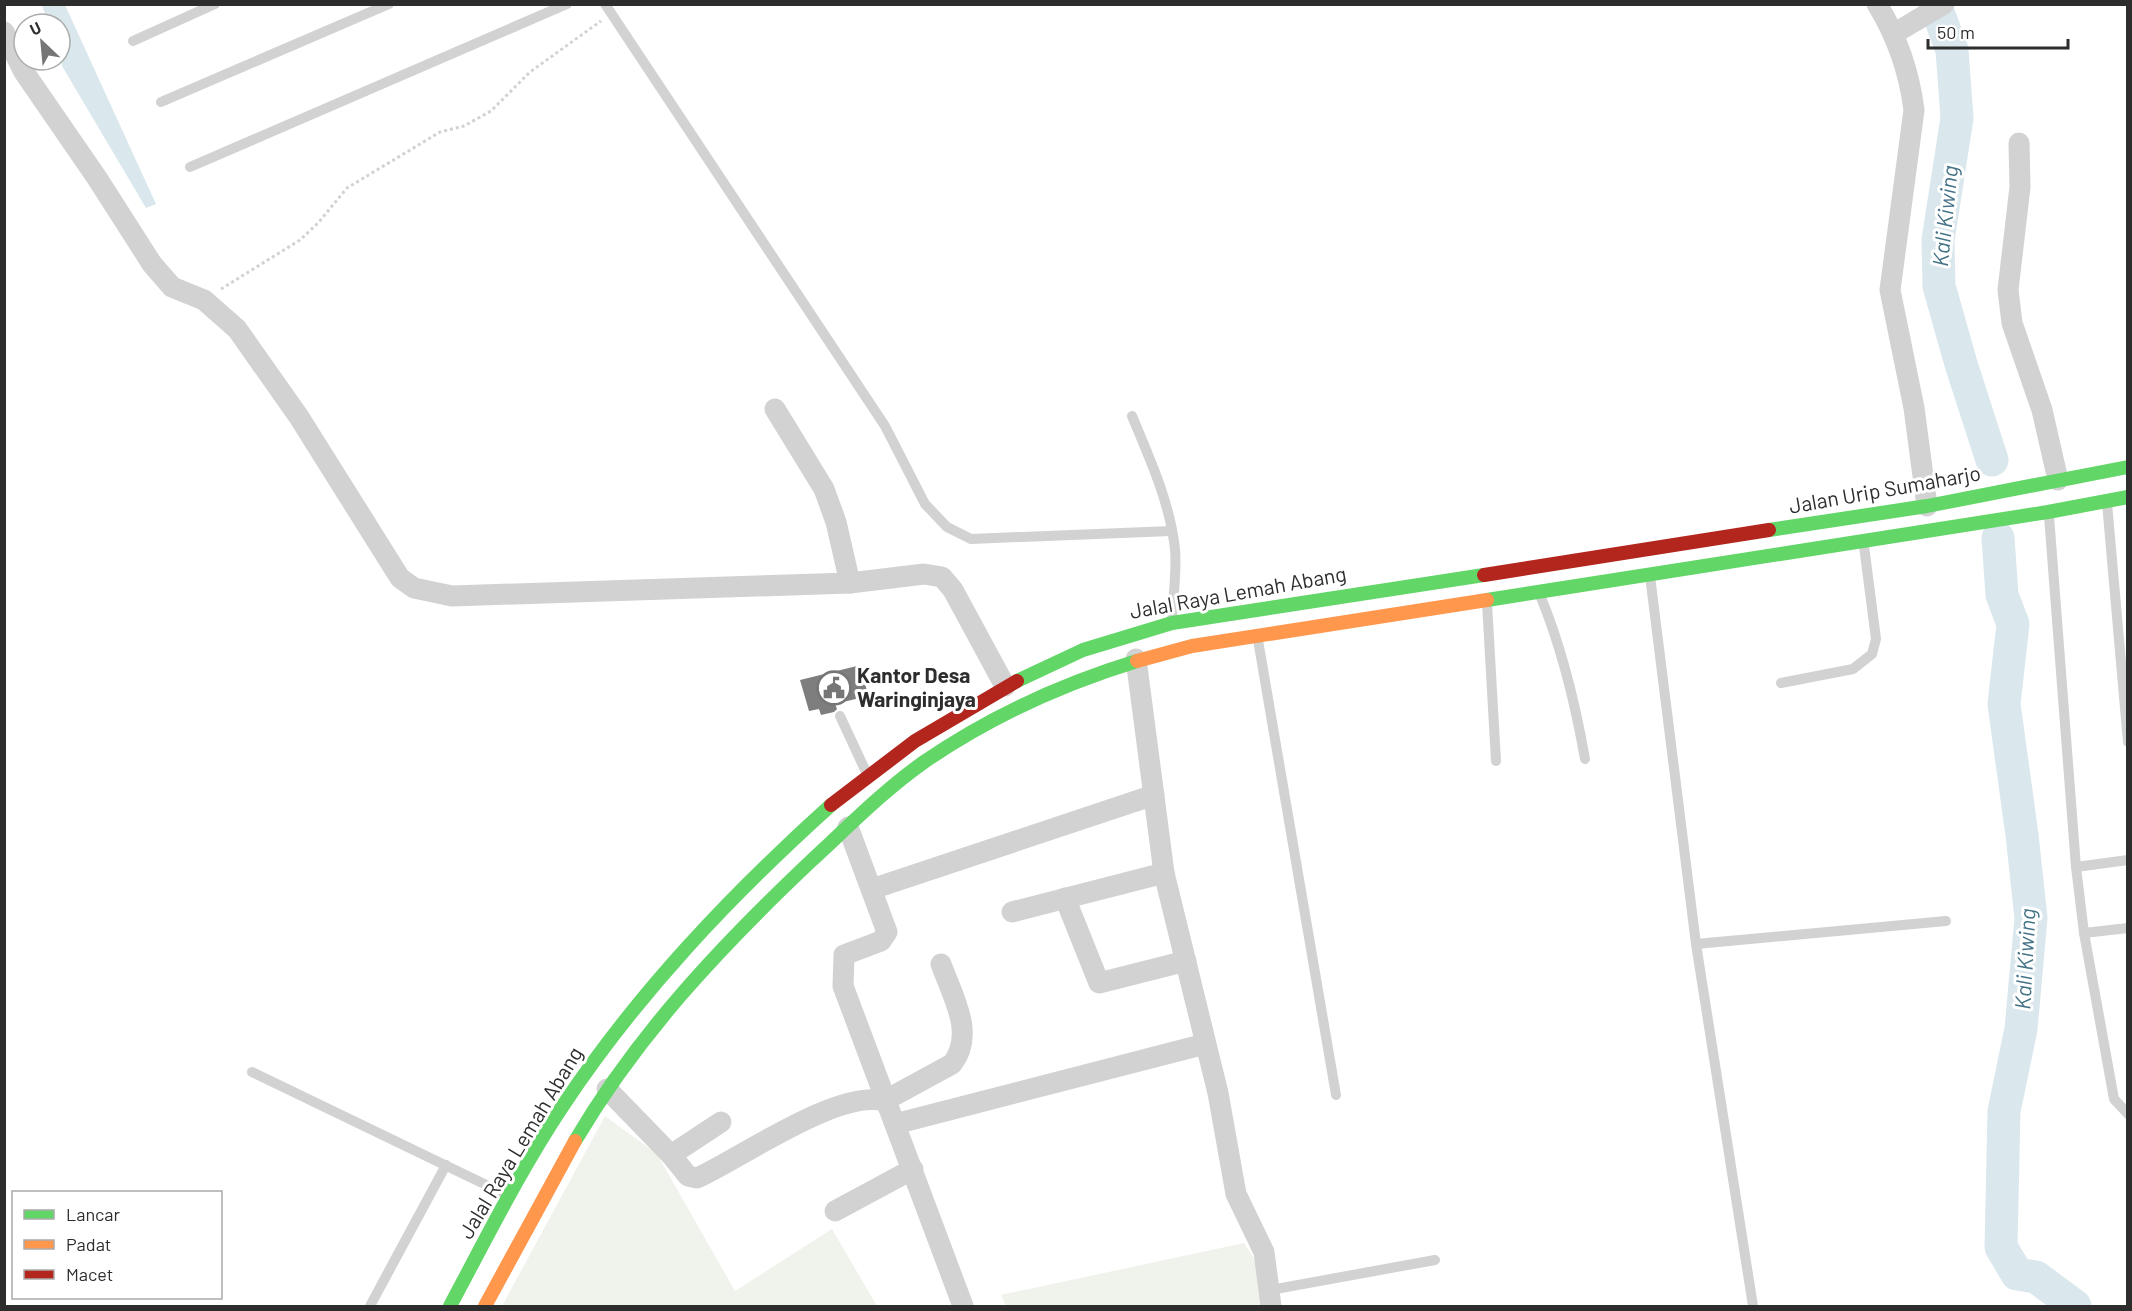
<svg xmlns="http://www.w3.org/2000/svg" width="2132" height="1311" font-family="Barlow,sans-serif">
<rect width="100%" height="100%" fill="#fff"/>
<g fill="#f0f3ec">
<path d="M605 1116 657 1154 735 1291 832 1229 877 1306H502Z"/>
<path d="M1244 1243 1264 1274 1267 1306H1006L1001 1295Z"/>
</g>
<path fill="#dae8ee" d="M42 5H65L156 204 146 208 62 66 60 24H48Z"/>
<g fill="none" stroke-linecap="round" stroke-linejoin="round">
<g stroke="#dae8ee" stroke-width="33">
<path d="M1935 4 1952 50 1957 118 1938 240 1939 286 1961 364 1992 460"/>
<path d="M1998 538 2002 595 2013 624 2004 704 2022 835 2031 918 2021 1029 2004 1111 2001 1247 2017 1274 2036 1277 2075 1306"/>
</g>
</g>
<path fill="#7e7e7e" d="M861 665 868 696 835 704 837 709 834 712 821 715 819 709 809 711 800 680Z"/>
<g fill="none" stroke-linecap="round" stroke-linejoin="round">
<path stroke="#d2d2d2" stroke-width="3" stroke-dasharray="3 3" stroke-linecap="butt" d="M221 289 300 240 318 223 347 188 440 132 464 126 491 111 530 72 601 21"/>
<g stroke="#d2d2d2" stroke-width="10">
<path d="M605 4 885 426 925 504 947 527 971 539 1171 531"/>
<path d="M133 41 215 4"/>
<path d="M161 102 389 4"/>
<path d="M190 167 567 4"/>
<path d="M1132 416C1150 459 1170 503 1175 549 1177 572 1173 597 1172 620"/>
<path d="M2107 503 2128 742"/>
<path d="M2049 516 2076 867 2084 933 2114 1099 2128 1114"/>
<path d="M1650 576 1696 944 1753 1306"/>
<path d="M1540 595C1562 648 1575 702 1585 759"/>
<path d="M1487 603 1496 761"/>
<path d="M1258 640 1336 1095"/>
<path d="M1781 683 1853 669 1872 654 1876 639 1864 546"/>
<path d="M840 716 867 774"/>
<path d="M2076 867 2128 860"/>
<path d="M2084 933 2128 928"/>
<path d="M1696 944 1946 921"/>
<path d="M252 1072 507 1195"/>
<path d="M1270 1290 1435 1260"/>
<path d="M370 1306 446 1165"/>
</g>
<g stroke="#d2d2d2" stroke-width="21">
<path d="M1877 4C1898 38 1909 71 1914 110L1890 290 1914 408 1927 506"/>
<path d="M4 32 24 72 97 178 152 264 172 287 204 300 237 329 299 417 400 578 414 588 452 596 850 583 924 574 942 577 953 590 1005 686"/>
<path d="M1895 33 1944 4"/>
<path d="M2019 143 2020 187 2008 290 2012 323 2042 410 2058 480"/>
<path d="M775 409 824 489 836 522 850 583"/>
<path d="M1136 659 1164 873 1218 1093 1236 1194 1264 1252 1271 1306"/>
<path d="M848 827 887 932 881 941 844 955 843 986 963 1306"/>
<path d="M872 889 1154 795"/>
<path d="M1065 898 1099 983 1186 961"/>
<path d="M1012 912 1164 873"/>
<path d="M607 1089 671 1155 688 1176 697 1178C741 1158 838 1089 884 1101L952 1064C976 1034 952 995 941 964"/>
<path d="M895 1124 1205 1044"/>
<path d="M671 1155 721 1122"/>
<path d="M835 1211 913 1169"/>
</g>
<g stroke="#63d668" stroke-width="14">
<path d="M1769 530 1927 506 2128 467"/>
<path d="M1487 600 2048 512 2128 497"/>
<path d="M1017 681 1083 650 1172 623 1484 575"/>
<path d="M575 1141C638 1034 721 946 811 861 848 827 883 791 924 762 988 718 1062 684 1137 661"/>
<path d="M450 1306C486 1239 520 1170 562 1107 637 994 730 896 831 805"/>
</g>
<g stroke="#ff974d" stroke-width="14">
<path d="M1137 661 1192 646 1487 600"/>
<path d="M485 1306 575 1141"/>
</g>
<g stroke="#b3261e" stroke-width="14">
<path d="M1484 575 1769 530"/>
<path d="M831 805 915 741 1017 681"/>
</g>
</g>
<defs>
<g id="civic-ring" transform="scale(1.725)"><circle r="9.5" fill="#fff" stroke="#767676" stroke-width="1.5"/><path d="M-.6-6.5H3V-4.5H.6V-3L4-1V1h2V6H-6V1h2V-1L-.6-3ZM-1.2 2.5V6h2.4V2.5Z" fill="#767676"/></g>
</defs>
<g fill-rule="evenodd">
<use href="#civic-ring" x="834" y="688"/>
</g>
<g text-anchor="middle" stroke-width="6" stroke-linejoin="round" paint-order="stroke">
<g font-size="21" fill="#2d2d2d" stroke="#fff">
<text transform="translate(1885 490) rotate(-10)" y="7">Jalan Urip Sumaharjo</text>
<text transform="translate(1238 593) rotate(-10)" y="7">Jalal Raya Lemah Abang</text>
<text transform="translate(521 1143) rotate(-59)" y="7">Jalal Raya Lemah Abang</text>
</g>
<g font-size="21" font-weight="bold" fill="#2d2d2d" stroke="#fff" text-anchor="start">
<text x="857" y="683">Kantor Desa<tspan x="857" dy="24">Waringinjaya</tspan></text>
</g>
<g font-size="22" font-style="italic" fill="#447286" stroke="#fff">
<text transform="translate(1945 216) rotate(-84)" y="8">Kali Kiwing</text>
<text transform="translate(2025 959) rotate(-87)" y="8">Kali Kiwing</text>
</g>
</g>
<rect width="2132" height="1311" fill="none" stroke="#2d2d2d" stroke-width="12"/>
<rect x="12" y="1191" width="210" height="108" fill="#ffffff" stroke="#ababab" stroke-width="1.5"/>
<rect x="24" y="1210" width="30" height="9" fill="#63d668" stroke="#ababab" stroke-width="1.5"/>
<text x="66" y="1221" font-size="18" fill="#2d2d2d">Lancar</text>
<rect x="24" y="1240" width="30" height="9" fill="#ff974d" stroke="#ababab" stroke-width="1.5"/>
<text x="66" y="1251" font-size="18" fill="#2d2d2d">Padat</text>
<rect x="24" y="1270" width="30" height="9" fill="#b3261e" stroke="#ababab" stroke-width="1.5"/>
<text x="66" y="1281" font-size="18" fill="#2d2d2d">Macet</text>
<g transform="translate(42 42) rotate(334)"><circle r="28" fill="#ffffff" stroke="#ababab" stroke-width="1.5"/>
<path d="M0-4.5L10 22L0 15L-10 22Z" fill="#767676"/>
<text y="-9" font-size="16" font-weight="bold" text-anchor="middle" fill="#2d2d2d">U</text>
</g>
<path d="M1928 39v9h140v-9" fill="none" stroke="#2d2d2d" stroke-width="3"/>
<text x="1937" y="39" font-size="18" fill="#2d2d2d" stroke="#ffffff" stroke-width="4.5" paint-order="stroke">50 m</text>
</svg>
